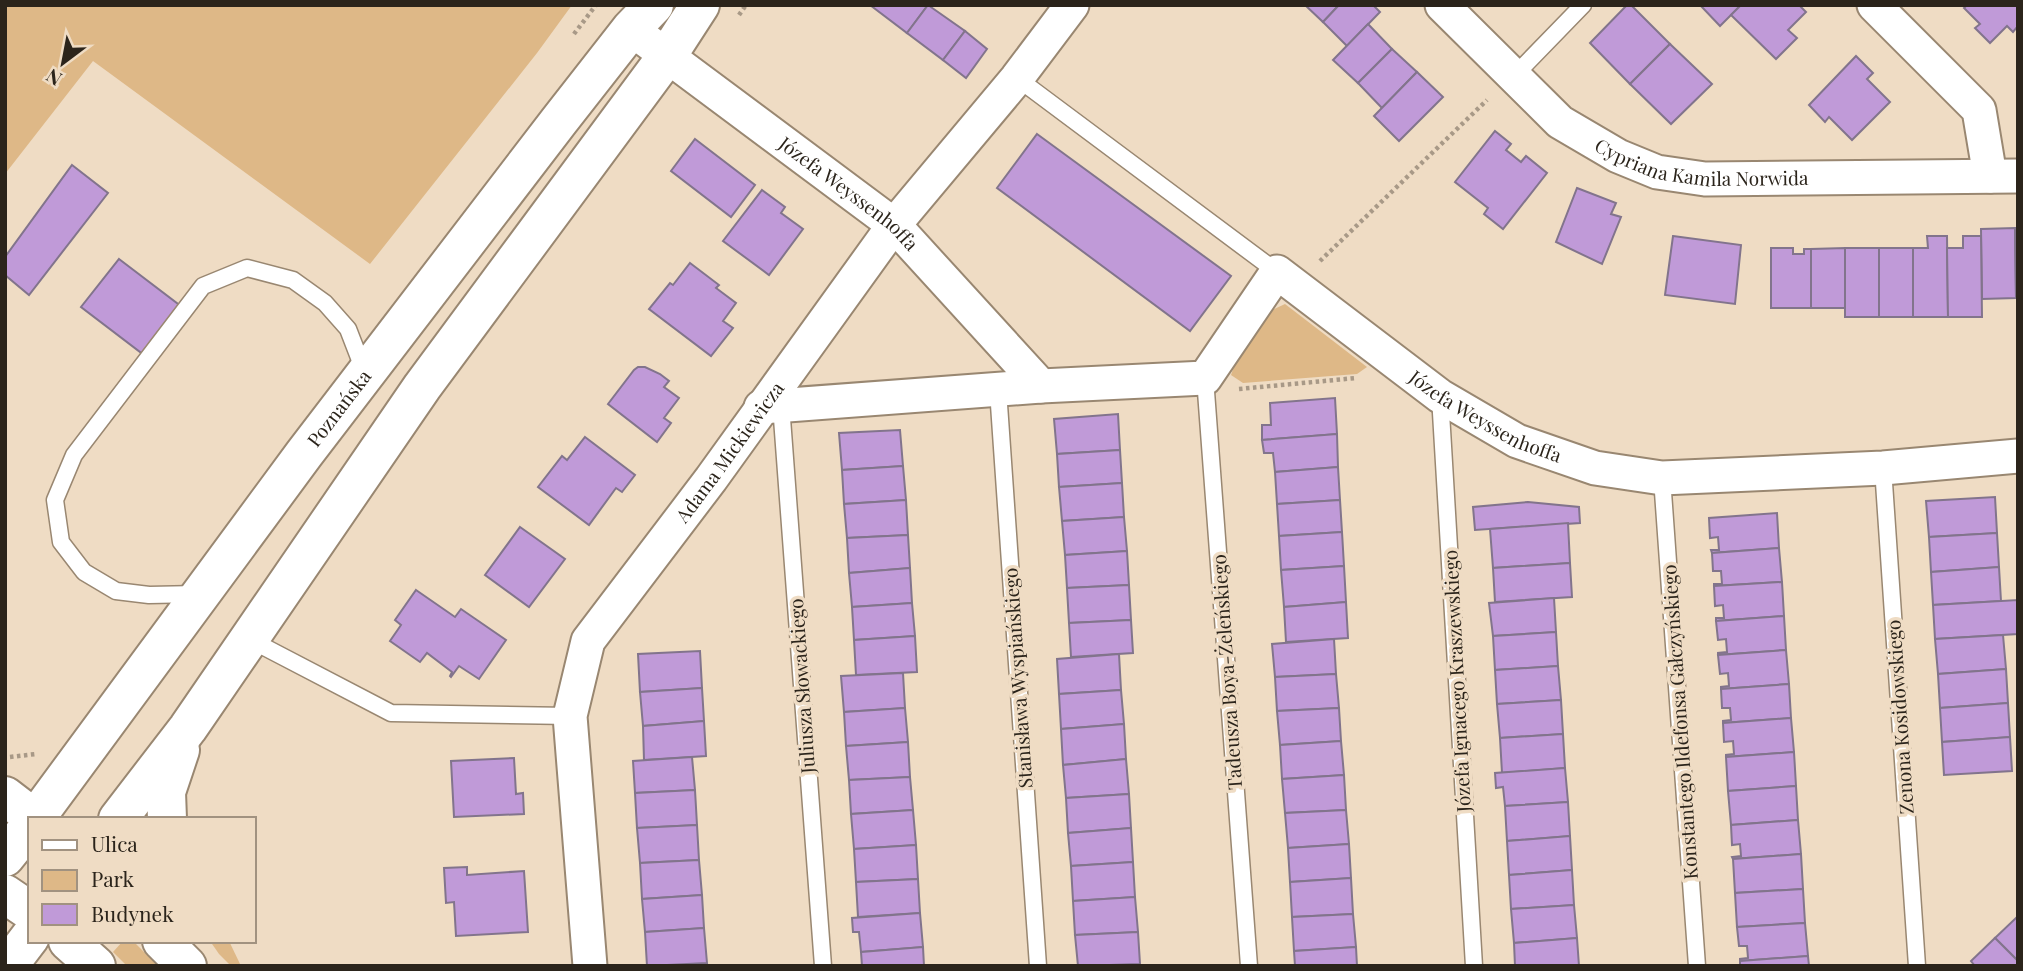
<svg xmlns="http://www.w3.org/2000/svg" width="2023" height="971" font-family="'Playfair Display',serif">
<rect width="100%" height="100%" fill="#efdcc4"/>
<g fill="#deb887">
<path d="M5 5H572L537 53 370 264 93 61 5 174Z"/>
<path d="M1285 304 1367 367 1357 374 1243 383 1231 375 1239 353 1268 312Z"/>
<path d="M123 941H133L158 966H127L113 952Z"/>
<path d="M210 941H229L241 966H231L219 954Z"/>
</g>
<g fill="#c09ad8" stroke="#82748c" stroke-width="2">
<path d="M870 5H928L907 33Z"/>
<path d="M928 5 965 31 943 60 907 33Z"/>
<path d="M1305 5H1339L1323 22Z"/>
<path d="M1339 5H1373L1380 12 1347 46 1323 22Z"/>
<path d="M1627 5H1631L1670 44 1630 84 1590 43Z"/>
<path d="M1700 5H1741L1720 26Z"/>
<path d="M1741 5H1799L1806 12 1788 30 1797 38 1776 59 1731 15Z"/>
<path d="M1967 5H2018V26L2013 32 2007 26 1990 43 1975 28 1980 24 1964 8Z"/>
<path d="M1368 24 1392 49 1358 83 1333 60Z"/>
<path d="M965 31 987 49 966 78 943 60Z"/>
<path d="M1670 44 1712 84 1671 124 1630 84Z"/>
<path d="M1392 49 1417 72 1382 108 1358 83Z"/>
<path d="M1856 56 1873 73 1867 79 1890 102 1852 140 1829 117 1825 122 1809 105Z"/>
<path d="M1417 72 1443 97 1399 141 1374 116Z"/>
<path d="M1495 131 1511 144 1506 150 1521 162 1526 156 1547 173 1503 229 1484 214 1488 208 1455 182Z"/>
<path d="M1037 134 1231 276 1190 331 997 188Z"/>
<path d="M695 139 755 185 731 217 671 171Z"/>
<path d="M72 165 108 193 29 295 5 275V257Z"/>
<path d="M1577 188 1616 203 1611 214 1621 217 1602 264 1556 242Z"/>
<path d="M762 190 785 207 781 213 803 229 769 275 723 241Z"/>
<path d="M2015 228 2016 298 1982 299 1981 229Z"/>
<path d="M2015 228H2018V298H2016Z"/>
<path d="M1673 236 1741 245 1735 304 1665 295Z"/>
<path d="M1927 236H1947L1948 317H1913V248H1928Z"/>
<path d="M1963 236H1981L1982 317H1948L1947 248H1963Z"/>
<path d="M1771 248H1793V254H1804V249H1811V308H1771Z"/>
<rect x="1845" y="248" width="34" height="69"/>
<path d="M1845 248V308H1811V249Z"/>
<rect x="1879" y="248" width="34" height="69"/>
<path d="M119 259 182 307 144 355 81 307Z"/>
<path d="M690 263 719 285 716 288 736 303 723 321 733 328 711 356 649 309 670 283 673 285Z"/>
<path d="M638 367H645L660 374 669 381 664 387 679 398 664 418 671 423 657 442 608 404 634 370Z"/>
<path d="M1335 398 1337 434 1262 440V425H1271L1270 403Z"/>
<path d="M1118 414 1120 450 1057 454 1054 419Z"/>
<path d="M900 430 903 466 842 470 839 433Z"/>
<path d="M1337 434 1338 467 1275 472 1273 453H1264L1262 440Z"/>
<path d="M585 437 635 475 622 492 616 488 589 525 538 487 562 456 567 460Z"/>
<path d="M1120 450 1122 483 1059 487 1057 454Z"/>
<path d="M903 466 906 500 844 504 842 470Z"/>
<path d="M1338 467 1340 500 1277 504 1275 472Z"/>
<path d="M1122 483 1124 517 1062 521 1059 487Z"/>
<path d="M1995 497 1997 533 1929 537 1926 501Z"/>
<path d="M906 500 908 535 847 538 844 504Z"/>
<path d="M1340 500 1342 532 1279 536 1277 504Z"/>
<path d="M1528 502 1579 507 1580 523 1475 530 1473 507Z"/>
<path d="M1777 513 1779 548 1712 553 1711 550H1719L1718 537 1710 538 1709 518Z"/>
<path d="M1124 517 1127 551 1065 555 1062 521Z"/>
<path d="M1568 523 1570 563 1493 568 1490 529Z"/>
<path d="M520 527 565 559 529 607 485 575Z"/>
<path d="M1342 532 1344 566 1281 570 1279 536Z"/>
<path d="M1997 533 1999 567 1931 572 1929 537Z"/>
<path d="M908 535 910 568 849 573 847 538Z"/>
<path d="M1779 548 1782 582 1714 586V584H1722L1721 571H1713L1712 553Z"/>
<path d="M1127 551 1129 585 1067 588 1065 555Z"/>
<path d="M1570 563 1572 597 1495 602 1493 568Z"/>
<path d="M1344 566 1346 602 1284 607 1281 570Z"/>
<path d="M1999 567 2001 601 1933 605 1931 572Z"/>
<path d="M910 568 912 603 852 607 849 573Z"/>
<path d="M1782 582 1784 616 1716 621V618H1724L1723 605 1715 606 1714 586Z"/>
<path d="M1129 585 1131 620 1069 623 1067 588Z"/>
<path d="M416 590 455 617 461 609 506 640 479 679 459 666 451 677 450 676 452 672 427 653 420 662 390 641 401 625 395 620Z"/>
<path d="M1554 598 1556 632 1493 636 1489 603Z"/>
<path d="M2018 600V634L1935 639 1933 605Z"/>
<path d="M1346 602 1348 638 1286 642 1284 607Z"/>
<path d="M912 603 915 636 854 640 852 607Z"/>
<path d="M1784 616 1786 650 1718 655V653L1727 652 1726 639 1718 640 1716 621Z"/>
<path d="M1131 620 1133 653 1071 657 1069 623Z"/>
<path d="M1556 632 1558 666 1495 670 1493 636Z"/>
<path d="M2003 635 2006 669 1938 674 1935 639Z"/>
<path d="M915 636 917 672 856 675 854 640Z"/>
<path d="M1334 639 1336 674 1275 677 1272 644Z"/>
<path d="M1786 650 1789 684 1721 689V687L1729 686 1728 673 1720 674 1718 655Z"/>
<path d="M700 651 702 688 640 692 638 654Z"/>
<path d="M1119 654 1121 690 1059 694 1057 659Z"/>
<path d="M1558 666 1561 700 1497 704 1495 670Z"/>
<path d="M2006 669 2008 703 1940 708 1938 674Z"/>
<path d="M903 673 905 708 844 712 841 676Z"/>
<path d="M1336 674 1339 708 1277 711 1275 677Z"/>
<path d="M1789 684 1791 718 1723 723V721L1731 720 1730 708H1722L1721 689Z"/>
<path d="M702 688 704 721 643 726 640 692Z"/>
<path d="M1121 690 1124 724 1061 729 1059 694Z"/>
<path d="M1561 700 1563 734 1500 738 1497 704Z"/>
<path d="M2008 703 2010 737 1942 742 1940 708Z"/>
<path d="M905 708 908 742 846 746 844 712Z"/>
<path d="M1339 708 1341 741 1280 745 1277 711Z"/>
<path d="M1791 718 1794 752 1726 757V755L1734 754 1733 741 1724 742 1723 723Z"/>
<path d="M704 721 706 756 644 760 643 726Z"/>
<path d="M1124 724 1126 759 1063 765 1061 729Z"/>
<path d="M1563 734 1565 768 1502 773 1500 738Z"/>
<path d="M2010 737 2012 771 1944 775 1942 742Z"/>
<path d="M1341 741 1344 775 1282 779 1280 745Z"/>
<path d="M908 742 910 777 849 780 846 746Z"/>
<path d="M1794 752 1796 786 1728 791 1726 757Z"/>
<path d="M692 757 695 790 635 793 633 761Z"/>
<path d="M514 758 516 794 523 793 524 814 454 817 451 761Z"/>
<path d="M1126 759 1129 794 1066 798 1063 765Z"/>
<path d="M1565 768 1568 802 1505 806 1503 787 1496 788 1495 773Z"/>
<path d="M1344 775 1346 810 1285 813 1282 779Z"/>
<path d="M910 777 913 810 851 814 849 780Z"/>
<path d="M1796 786 1798 820 1731 825 1728 791Z"/>
<path d="M695 790 697 825 637 828 635 793Z"/>
<path d="M1129 794 1131 828 1068 833 1066 798Z"/>
<path d="M1568 802 1570 836 1507 841 1505 806Z"/>
<path d="M913 810 916 845 854 849 851 814Z"/>
<path d="M1346 810 1349 844 1288 848 1285 813Z"/>
<path d="M1798 820 1801 854 1733 859 1732 857 1741 856 1740 844 1732 845 1731 825Z"/>
<path d="M697 825 699 860 640 863 637 828Z"/>
<path d="M1131 828 1133 862 1071 866 1068 833Z"/>
<path d="M1570 836 1572 870 1509 875 1507 841Z"/>
<path d="M1349 844 1351 878 1290 882 1288 848Z"/>
<path d="M916 845 918 879 856 882 854 849Z"/>
<path d="M1801 854 1803 889 1735 893 1733 859Z"/>
<path d="M699 860 702 895 642 899 640 863Z"/>
<path d="M1133 862 1135 897 1073 901 1071 866Z"/>
<path d="M467 867V875L524 871 528 932 456 936 454 902 446 903 444 868Z"/>
<path d="M1572 870 1574 905 1511 909 1509 875Z"/>
<path d="M1351 878 1353 914 1292 917 1290 882Z"/>
<path d="M918 879 920 913 858 917 856 882Z"/>
<path d="M1803 889 1805 923 1737 927 1735 893Z"/>
<path d="M702 895 704 928 645 932 642 899Z"/>
<path d="M1135 897 1138 932 1075 935 1073 901Z"/>
<path d="M1574 905 1577 938 1514 943 1511 909Z"/>
<path d="M920 913 923 947 861 952 859 932H853L852 918Z"/>
<path d="M1353 914 1356 947 1294 951 1292 917Z"/>
<path d="M2018 916V961L1995 938Z"/>
<path d="M1805 923 1808 956 1740 961V959L1748 958 1747 946H1739L1737 927Z"/>
<path d="M704 928 707 963 647 966 645 932Z"/>
<path d="M1138 932 1140 964 1078 966 1075 935Z"/>
<path d="M1577 938 1579 966H1515L1514 943Z"/>
<path d="M1995 938 2018 961V966H1975L1971 961Z"/>
<path d="M923 947 924 966H862L861 952Z"/>
<path d="M1356 947 1357 966H1295L1294 951Z"/>
<path d="M1808 956 1809 966H1740V961Z"/>
</g>
<g fill="none" stroke-linecap="round" stroke-linejoin="round">
<g stroke="#998771" stroke-width="19">
<g id="lane">
<path d="M1514 76 1583 5"/>
<path d="M1017 78 1277 272"/>
<path d="M1205 378 1249 966"/>
<path d="M998 390 1038 966"/>
<path d="M1440 396 1474 966"/>
<path d="M781 405 823 966"/>
<path d="M1883 468 1917 966"/>
<path d="M1662 478 1697 966"/>
<path d="M198 594 149 595 116 591 84 572 61 542 55 500 74 455 203 286 247 268 293 280 325 303 348 329 365 373"/>
<path d="M249 639 391 713 570 716"/>
</g>
</g>
<g stroke="#998771" stroke-width="37">
<g id="street">
<path id="s1" d="M1442 5 1560 122 1618 156 1657 172 1705 179 2018 176"/>
<path d="M1874 5 1979 110 1990 176"/>
<path id="s2" d="M631 29 894 225 1041 386"/>
<path id="s3" d="M761 407 1041 386 1205 378 1277 272 1440 396 1517 441 1595 468 1662 478 1883 468 2018 456"/>
<path id="s4" d="M590 966 570 716 588 641 711 479 894 225 1017 78 1072 5"/>
</g>
</g>
<g stroke="#998771" stroke-width="42">
<g id="secondary">
<path d="M5 796 35 819"/>
<path id="s5" d="M35 819 304 454 559 121 631 29 654 5"/>
<path d="M118 819 188 728 422 387 667 56 700 5"/>
<path d="M167 819 166 792 180 750"/>
<path d="M5 857 30 826"/>
<path d="M5 894 30 911"/>
<path d="M68 941 96 966"/>
<path d="M162 941 187 966"/>
<path d="M8 966 30 937"/>
</g>
</g>
<g stroke="#a89987" stroke-width="4.5" stroke-dasharray="3.5 3.5" stroke-linecap="butt">
<path d="M739 15 746 5"/>
<path d="M574 34 596 5"/>
<path d="M1320 261 1487 100"/>
<path d="M1239 389 1356 378"/>
<path d="M10 757 36 754"/>
</g>
<use href="#lane" stroke="#fff" stroke-width="16"/>
<use href="#street" stroke="#fff" stroke-width="33"/>
<use href="#secondary" stroke="#fff" stroke-width="38"/>
</g>
<g text-anchor="middle" stroke-width="7" stroke-linejoin="round" paint-order="stroke">
<g font-size="19" fill="#2b241b" stroke="#efdcc4">
<text dy="7" stroke="none"><textPath href="#s1" startOffset="318">Cypriana Kamila Norwida</textPath></text>
<text dy="7" stroke="none"><textPath href="#s2" startOffset="273">Józefa Weyssenhoffa</textPath></text>
<text dy="7" stroke="none"><textPath href="#s5" startOffset="511">Poznańska</textPath></text>
<text dy="7" stroke="none"><textPath href="#s3" startOffset="828">Józefa Weyssenhoffa</textPath></text>
<text dy="7" stroke="none"><textPath href="#s4" startOffset="564">Adama Mickiewicza</textPath></text>
<text transform="translate(1227 672) rotate(-94)" y="7">Tadeusza Boya-Żeleńskiego</text>
<text transform="translate(1018 678) rotate(-94)" y="7">Stanisława Wyspiańskiego</text>
<text transform="translate(1457 681) rotate(-93)" y="7">Józefa Ignacego Kraszewskiego</text>
<text transform="translate(802 686) rotate(-94)" y="7">Juliusza Słowackiego</text>
<text transform="translate(1900 717) rotate(-94)" y="7">Zenona Kosidowskiego</text>
<text transform="translate(1680 722) rotate(-94)" y="7">Konstantego Ildefonsa Gałczyńskiego</text>
</g>
</g>
<rect width="2023" height="971" fill="none" stroke="#2b241b" stroke-width="14"/>
<rect x="28" y="817" width="228" height="126" fill="#efdcc4" stroke="#a19280" stroke-width="2"/>
<rect x="42" y="840" width="35" height="10" fill="#ffffff" stroke="#a19280" stroke-width="2"/>
<text x="91" y="852" font-size="21" fill="#2b241b">Ulica</text>
<rect x="42" y="870" width="35" height="21" fill="#deb887" stroke="#a19280" stroke-width="2"/>
<text x="91" y="887" font-size="21" fill="#2b241b">Park</text>
<rect x="42" y="904" width="35" height="21" fill="#c09ad8" stroke="#a19280" stroke-width="2"/>
<text x="91" y="922" font-size="21" fill="#2b241b">Budynek</text>
<g transform="translate(63 63) rotate(212)" stroke="#efdcc4" stroke-width="5" paint-order="stroke">
<path d="M0-5L12 26L0 18L-12 26Z" fill="#2b241b"/>
<text y="-10" font-size="19" font-weight="bold" text-anchor="middle" fill="#2b241b">N</text>
</g>
</svg>
